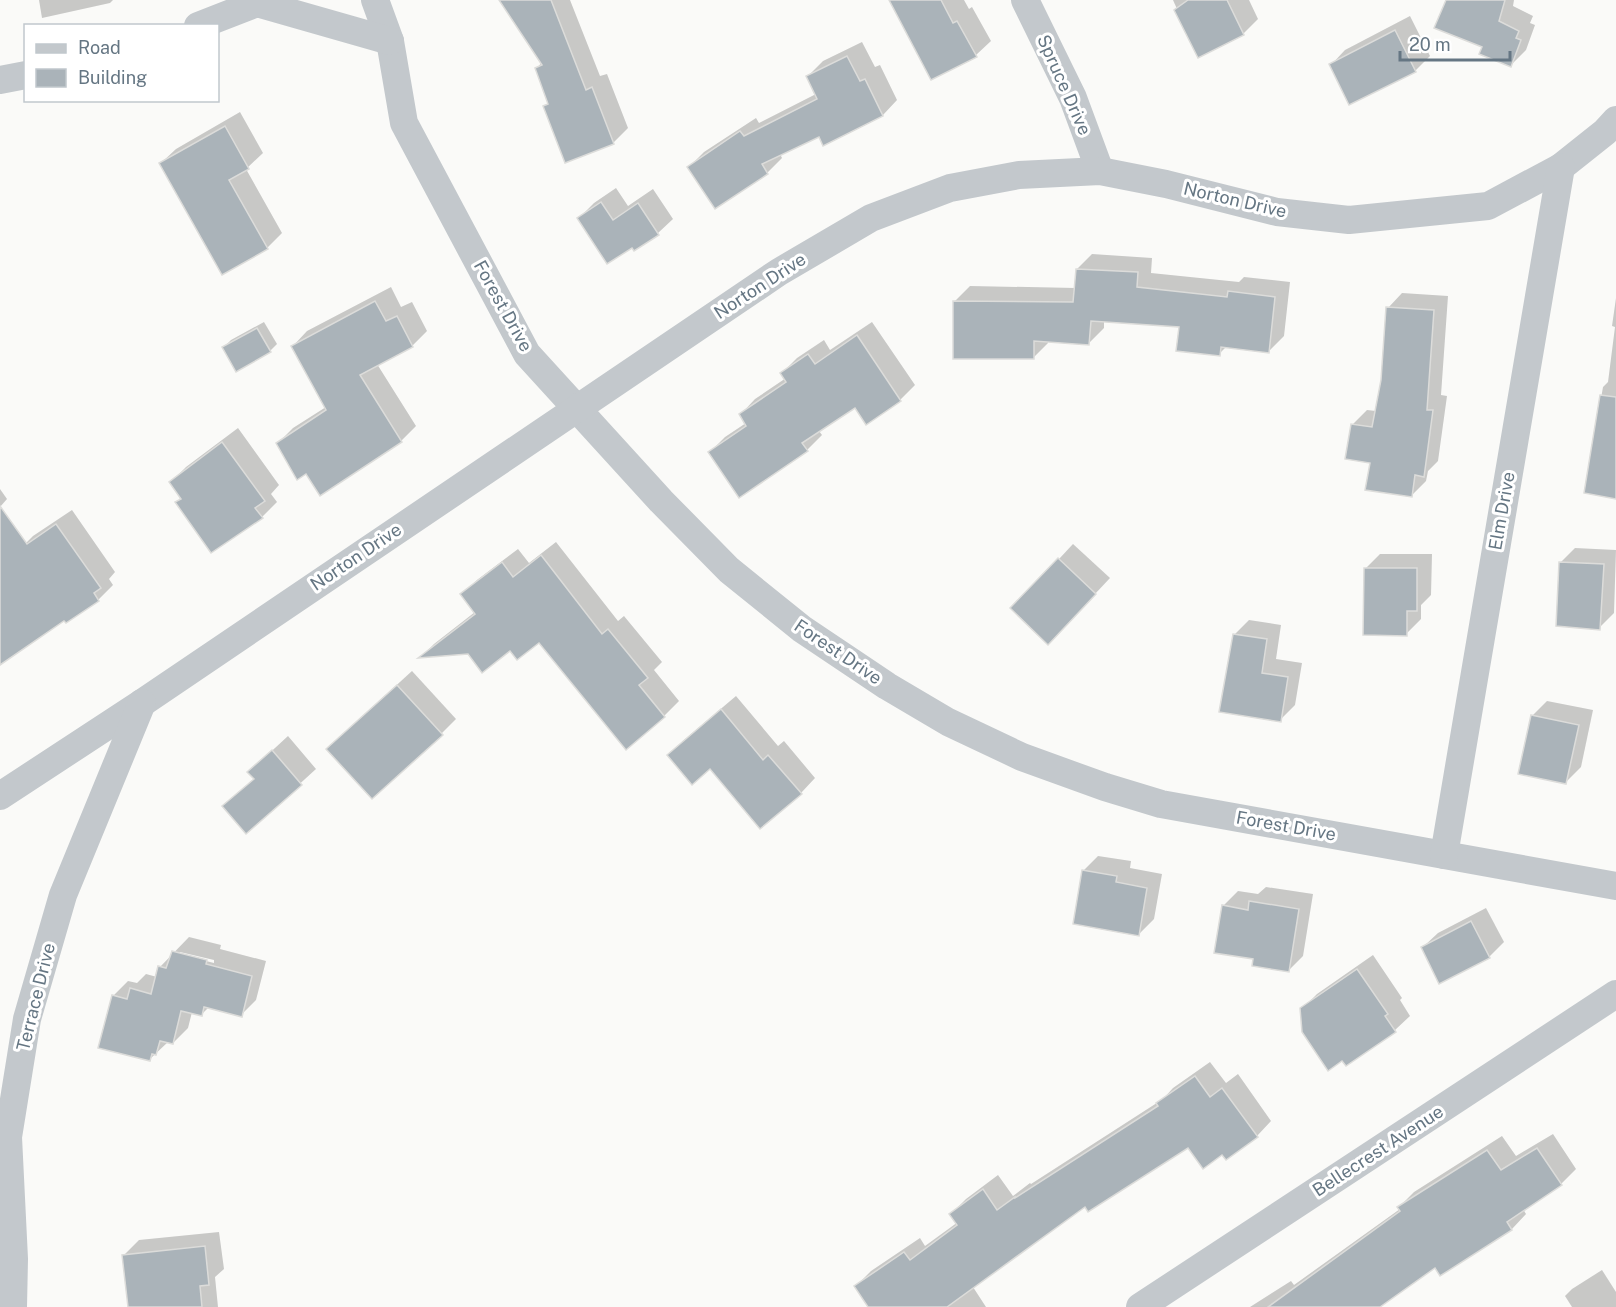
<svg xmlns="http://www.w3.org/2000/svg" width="1616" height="1307" font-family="'Public Sans',sans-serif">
<rect width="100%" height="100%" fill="#fafaf8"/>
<g fill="#0003" fill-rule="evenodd">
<path d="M39 0H113L110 3 42 18Z"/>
<path d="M501 0H570L600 76 607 74 628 128 613 143 545 107 549 102 537 68 542 62Z"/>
<path d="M891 0H964L969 9 972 7 991 41 976 55Z"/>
<path d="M1173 0H1249L1258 19 1243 34 1177 9Z"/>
<path d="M1447 0H1514L1513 6 1533 16 1530 23 1535 25 1526 50 1511 65 1484 46Z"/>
<path d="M1410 16 1430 56 1415 71 1331 65 1345 50Z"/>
<path d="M862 42 875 67 880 65 897 100 883 115 824 144 820 135 780 154 782 158 767 173 715 207 689 167 704 152 756 118 759 123 816 94 808 76 823 61Z"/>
<path d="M240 112 263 153 246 169 282 233 267 248 161 163 176 149Z"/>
<path d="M616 188 628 206 653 189 673 219 658 233 579 218 594 203Z"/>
<path d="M1092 254 1152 258 1151 273 1239 282 1244 277 1290 282 1284 336 1269 351 1227 346 1219 354 1180 326 1104 320V328L1089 343 1048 340V343L1033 358 955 301 970 286 1076 288 1077 269Z"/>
<path d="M391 287 401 307 412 302 427 331 412 346 377 364 416 426 401 441 306 472 278 443 293 428 326 407 293 346 307 331Z"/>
<path d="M1402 293 1448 296 1441 395 1447 396 1438 461 1428 471 1426 481 1411 496 1372 462 1353 424 1367 410 1376 411 1382 380 1388 308Z"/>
<path d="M1616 298V497L1585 491 1603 387 1608 382 1615 327 1612 326Z"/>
<path d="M264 322 277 344 270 351 224 347 231 340Z"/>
<path d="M872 322 915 385 900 400 866 423 855 406 819 431 822 435 807 450 710 452 725 437 746 423 741 414 755 399 786 378 782 373 797 358 824 340 830 350Z"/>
<path d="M238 428 279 485 271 494 277 502 262 517 177 502 181 497 171 482 186 467Z"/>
<path d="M0 489 7 499 0 507Z"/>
<path d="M72 510 115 572 109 579 113 585 98 600 67 621 65 619 0 652V576L18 551 33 536Z"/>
<path d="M556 542 618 621 624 616 662 662 654 670 679 701 664 716 626 748 539 641 511 649 422 656 434 644 475 612 462 595 477 580 518 549 529 563Z"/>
<path d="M1073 544 1110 578 1063 628 1059 559Z"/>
<path d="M1575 548 1616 550 1614 613 1599 628 1560 563Z"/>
<path d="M1380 554H1432L1431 595 1421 605V619L1406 634 1365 569Z"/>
<path d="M1249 620 1281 625 1276 659 1302 663 1295 705 1280 720 1234 635Z"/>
<path d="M412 671 456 719 441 734H343Z"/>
<path d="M736 696 778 746 784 741 815 778 801 793 669 755 684 740Z"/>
<path d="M1547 701 1593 710 1581 767 1566 782 1532 716Z"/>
<path d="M288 736 316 769 247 832 239 792 255 778 249 772Z"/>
<path d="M1098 856 1131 861 1130 868 1162 874 1154 919 1139 934 1083 871Z"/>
<path d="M1266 887 1313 894 1303 956 1288 971 1255 958 1223 906 1238 891 1258 894Z"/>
<path d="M1486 908 1504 942 1489 957 1423 947 1438 933Z"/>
<path d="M189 937 221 945 220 949 266 961 256 1000 241 1015 209 1007 201 1015 192 1012 188 1028 173 1043 168 1042 150 1059 113 996 128 981 137 983 146 974 157 977 160 967ZM180 952 214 960V963L178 954Z"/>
<path d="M1373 955 1402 998 1400 1000 1410 1016 1395 1030 1346 1064 1302 1009 1317 994Z"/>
<path d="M1210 1062 1226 1083 1238 1074 1271 1121 1257 1136 1189 1146 1085 1205 973 1287 986 1307H870L856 1286 871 1271 920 1238 925 1246 958 1222 951 1214 966 1199 998 1175 1013 1196 1030 1183 1031 1184 1163 1099 1173 1088Z"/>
<path d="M1553 1134 1576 1169 1561 1184 1523 1209 1526 1214 1512 1229 1441 1274 1435 1266 1377 1307H1250L1291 1281 1294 1285 1400 1209 1399 1207 1414 1192 1502 1136 1516 1156Z"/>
<path d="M219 1232 224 1269 215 1277 218 1307H130L124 1255 139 1240Z"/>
<path d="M1602 1270 1616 1292V1307H1572L1565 1296 1572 1289Z"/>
</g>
<g fill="#aab3b9" stroke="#dcdcda" stroke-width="1.5">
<path d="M499 0H551L586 90 592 87 614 144 565 163 543 106 548 104 535 68 542 65Z"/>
<path d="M889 0H941L953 23 957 21 977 57 931 80Z"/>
<path d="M1188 0H1227L1244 35 1198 58 1174 10Z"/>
<path d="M1446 0H1505L1499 21 1519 31 1516 38 1521 40 1511 67 1479 54 1482 47 1434 28Z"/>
<path d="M1395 30 1416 72 1349 105 1329 64Z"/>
<path d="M847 56 860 81 865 79 883 116 823 146 819 137 762 164 768 174 715 209 687 167 740 131 744 136 817 99 806 76Z"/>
<path d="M225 126 249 169 229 180 268 249 222 275 159 163Z"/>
<path d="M601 202 613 220 638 203 659 235 634 251 632 248 607 264 577 218Z"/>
<path d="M1076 269 1138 272 1137 287 1227 297 1228 291 1275 297 1269 353 1221 347 1220 356 1176 351 1179 327 1091 321 1089 345 1034 341V359H953V301L1073 302Z"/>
<path d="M375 301 386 321 397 316 413 347 360 375 402 442 320 496 306 474 297 480 276 443 326 410 291 346Z"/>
<path d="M1386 307 1434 310 1427 410H1433L1424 477 1415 475 1412 497 1365 490 1370 463 1345 459 1351 424 1372 427 1381 380Z"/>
<path d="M257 328 271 352 236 372 222 347Z"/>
<path d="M857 335 901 401 866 425 855 408 802 443 808 451 739 498 708 452 746 426 739 414 786 382 780 373 808 354 815 364Z"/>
<path d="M1600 395 1616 397V499L1584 493Z"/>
<path d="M222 442 265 501 255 508 263 518 211 553 175 502 181 499 169 482Z"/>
<path d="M0 506 27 544 56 524 101 588 94 593 99 601 66 623 64 621 0 665Z"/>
<path d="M541 555 602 634 608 629 648 678 639 685 665 717 626 750 539 643 517 660 510 651 482 673 468 654 418 658 475 614 460 594 502 562 513 577Z"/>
<path d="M1058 558 1096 594 1048 645 1010 608Z"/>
<path d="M1559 562 1604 564 1600 630 1556 626Z"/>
<path d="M1364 568H1417V611H1407V636L1363 635Z"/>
<path d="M1233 634 1267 639 1262 673 1288 677 1281 722 1219 712Z"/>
<path d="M397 685 443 735 372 799 326 749Z"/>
<path d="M721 709 763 760 768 755 802 794 760 829 710 769 692 785 667 755Z"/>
<path d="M1531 715 1579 725 1566 784 1518 774Z"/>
<path d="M272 750 302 785 246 834 222 806 254 779 247 772Z"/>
<path d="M1082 870 1117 876 1116 882 1147 888 1139 936 1073 924Z"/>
<path d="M1249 901 1299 909 1289 972 1252 966 1253 959 1214 953 1222 905 1248 910Z"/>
<path d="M1471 921 1490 958 1439 984 1421 947Z"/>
<path d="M172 951 207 960 206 964 252 976 242 1017 204 1007 202 1016 181 1011 173 1044 160 1041 156 1055 152 1054 150 1061 98 1048 112 995 127 999 130 988 151 994 158 966 166 968Z"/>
<path d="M1357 969 1388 1014 1385 1016 1396 1032 1346 1066 1342 1061 1328 1071 1302 1032 1300 1008Z"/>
<path d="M1195 1076 1210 1097 1222 1088 1258 1137 1226 1160 1222 1155 1203 1169 1188 1148 1088 1212 1085 1207 947 1307H868L854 1286 904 1252 910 1260 957 1225 949 1214 983 1189 997 1210 1015 1197V1198L1158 1106 1156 1103Z"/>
<path d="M1537 1148 1562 1185 1507 1222 1512 1230 1440 1276 1435 1268 1380 1307H1268L1400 1211 1397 1207 1487 1150 1501 1170Z"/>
<path d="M205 1246 209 1285 200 1286 202 1307H128L122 1255Z"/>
</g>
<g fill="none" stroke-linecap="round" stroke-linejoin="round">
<g stroke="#c3c8cc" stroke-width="28">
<path d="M375 0 390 41 404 123 527 354 661 501 729 570 802 629 887 686 948 722 1022 757 1105 787 1161 804 1616 886"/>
<path d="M1025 0 1073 98 1100 171"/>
<path d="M198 26 257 3 390 41"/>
<path d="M0 80 26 75"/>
<path d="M0 796 142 703 779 272 871 218 950 188 1019 175 1100 171 1166 184 1277 212 1349 220 1488 206 1561 167 1605 132 1616 120"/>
<path d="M1444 855 1561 167"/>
<path d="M13 1307 14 1259 8 1137 27 1019 63 895 142 703"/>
<path d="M1140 1307 1616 994"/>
</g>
</g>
<g text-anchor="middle" stroke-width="6" stroke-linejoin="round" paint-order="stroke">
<g font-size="18" fill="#657683" stroke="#fff">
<text transform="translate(1064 85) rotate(66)" y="6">Spruce Drive</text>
<text transform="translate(1235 200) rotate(13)" y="6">Norton Drive</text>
<text transform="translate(760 286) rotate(-33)" y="6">Norton Drive</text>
<text transform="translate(503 306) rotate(61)" y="6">Forest Drive</text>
<text transform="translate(1502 511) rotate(-80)" y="6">Elm Drive</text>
<text transform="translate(356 557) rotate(-34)" y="6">Norton Drive</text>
<text transform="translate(838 652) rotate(34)" y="6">Forest Drive</text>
<text transform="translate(1286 826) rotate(10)" y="6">Forest Drive</text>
<text transform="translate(36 997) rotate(-76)" y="6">Terrace Drive</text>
<text transform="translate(1378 1151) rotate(-33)" y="6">Bellecrest Avenue</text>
</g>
</g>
<rect x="24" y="24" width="195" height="78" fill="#ffffff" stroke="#c1c8cd" stroke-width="1.5"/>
<rect x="36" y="44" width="30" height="9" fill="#c3c8cc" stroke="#c1c8cd" stroke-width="1.5"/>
<text x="78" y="54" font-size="18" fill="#657683">Road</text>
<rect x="36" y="69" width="30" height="18" fill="#aab3b9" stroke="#c1c8cd" stroke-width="1.5"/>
<text x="78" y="84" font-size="18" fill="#657683">Building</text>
<path d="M1400 51v9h110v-9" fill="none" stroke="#657683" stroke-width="3"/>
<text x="1409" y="51" font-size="18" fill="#657683" stroke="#ffffff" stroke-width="4.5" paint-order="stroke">20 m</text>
</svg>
